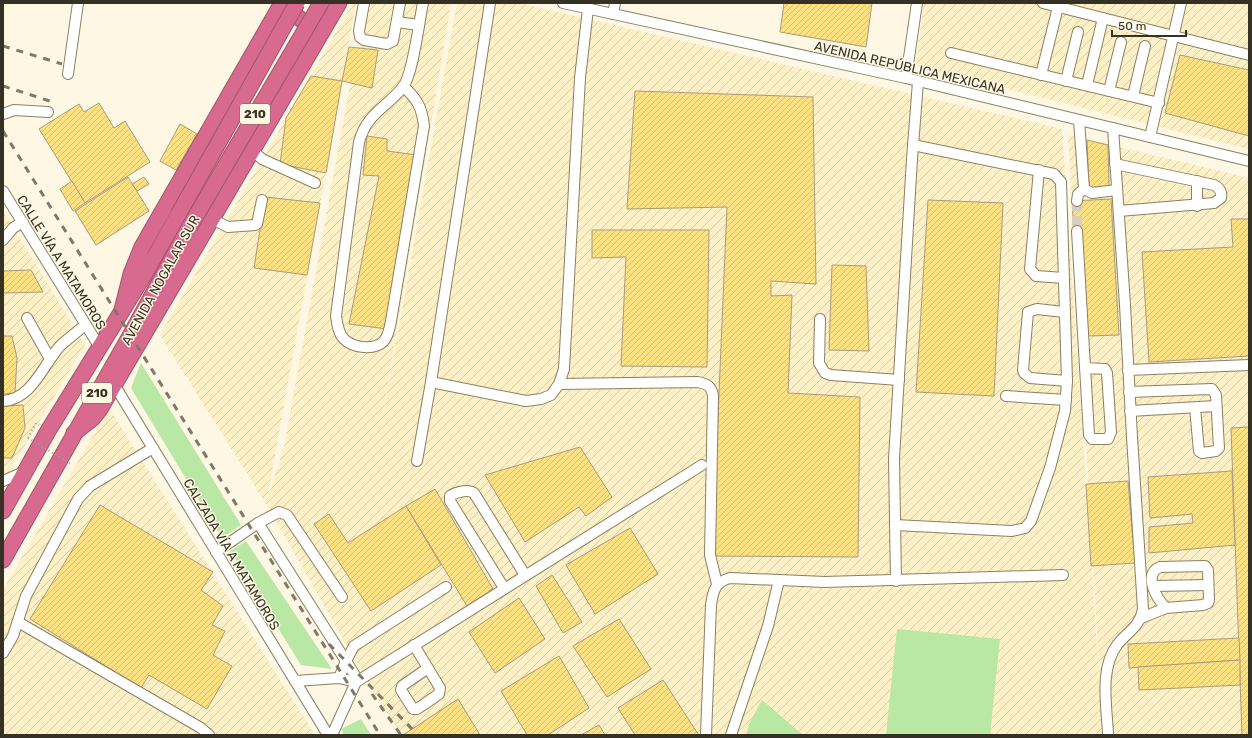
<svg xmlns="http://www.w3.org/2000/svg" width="1252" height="738" font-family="Rubik,sans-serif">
<defs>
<pattern id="industrial-furrows" width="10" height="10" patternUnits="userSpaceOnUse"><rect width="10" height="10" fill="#fdefc6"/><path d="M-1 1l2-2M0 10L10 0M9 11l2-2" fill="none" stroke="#d9cdaa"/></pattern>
<pattern id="building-hatch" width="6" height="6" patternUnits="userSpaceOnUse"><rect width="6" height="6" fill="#fde082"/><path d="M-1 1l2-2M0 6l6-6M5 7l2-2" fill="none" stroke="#d9c170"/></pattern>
</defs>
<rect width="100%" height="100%" fill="#fdf7e3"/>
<g fill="url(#industrial-furrows)">
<path d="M353 3H356L267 500 284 447 365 3H451L380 432 457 3H519L1062 129 1103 735H401L376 696 266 504 160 335Z"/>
<path d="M924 3H1249V149L915 66Z"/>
<path d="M1068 135 1249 178V735H1103Z"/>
<path d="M3 211 85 345 3 482Z"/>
<path d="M109 408 315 735H3V590Z"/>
</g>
<g fill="#b8e8a3">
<path d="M141 363 241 525 222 538 131 388Z"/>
<path d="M246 541 332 669 301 665 230 551Z"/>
<path d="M897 629 1000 639 990 735H886Z"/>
<path d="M762 700 803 735H746L750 722Z"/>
<path d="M361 719 371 735H344L341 729Z"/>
</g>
<g fill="url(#building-hatch)" stroke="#a79d7d">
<path d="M784 3H872L866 47 780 32Z"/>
<path d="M349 47 378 50 372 88 342 81Z"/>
<path d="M1180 55 1249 70V136L1165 113Z"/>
<path d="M311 76 342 81 326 173 280 164 286 118Z"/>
<path d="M635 91 813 97 816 284 771 281V296L792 295 788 393 860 397 858 557 712 556 727 207 627 209Z"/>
<path d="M99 103 114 128 125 121 150 162 85 203 39 129 79 104 84 112Z"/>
<path d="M180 124 197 134 176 170 160 161Z"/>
<path d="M367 136 387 139V151L417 155 387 329 349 324 379 176 363 175Z"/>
<path d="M1087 140 1108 145 1109 186 1089 188Z"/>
<path d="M128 177 149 211 96 245 75 211Z"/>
<path d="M144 177 149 184 137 191 132 184Z"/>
<path d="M72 181 85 203 73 211 60 189Z"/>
<path d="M265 197 320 203 307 275 254 268Z"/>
<path d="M1111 199 1119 335 1088 336 1074 231 1072 201Z"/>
<path d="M928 200 1003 203 994 396 916 392Z"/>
<path d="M1231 219H1249V356L1149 362 1142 252 1233 247Z"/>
<path d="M592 230H709L707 367 621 366 626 257 592 258Z"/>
<path d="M832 265 866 266 869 351 829 350Z"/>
<path d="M31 270 43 292 3 293V271Z"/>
<path d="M3 336H12L17 358 15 393 3 394Z"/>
<path d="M23 405 25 428 12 458H3V406Z"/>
<path d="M1249 427V735H1242L1231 428Z"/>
<path d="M580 447 612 497 586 516 579 507 525 542 485 475Z"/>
<path d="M1232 471 1235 545 1149 553V527L1193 523 1192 514 1150 518 1148 477Z"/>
<path d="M1128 481 1135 563 1091 566 1086 484Z"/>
<path d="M435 489 493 589 467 606 406 506Z"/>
<path d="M100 505 213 572 201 590 223 606 212 625 225 631 213 655 232 666 207 709 149 675 141 688 30 619Z"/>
<path d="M406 506 441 565 371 611 314 524 329 514 348 543Z"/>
<path d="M630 528 658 574 595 614 566 565Z"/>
<path d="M552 575 582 622 563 633 536 586Z"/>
<path d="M519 598 545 639 495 673 469 632Z"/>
<path d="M619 619 651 669 607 697 573 646Z"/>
<path d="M1239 638 1240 660 1129 668 1128 644Z"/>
<path d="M559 656 589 708 548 735H527L501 691Z"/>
<path d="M1240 660V685L1139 690 1138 667Z"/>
<path d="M663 680 698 734V735H635L618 708Z"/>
<path d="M458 699 480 735H403Z"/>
<path d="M599 725 605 735H581Z"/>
</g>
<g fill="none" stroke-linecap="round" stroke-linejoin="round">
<path stroke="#d5cfbd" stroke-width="10" stroke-dasharray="10 5" stroke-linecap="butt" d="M1077 201V231"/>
<g stroke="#8a8062" stroke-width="12">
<g id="minor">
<path d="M364 3 359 31 360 37 364 40 387 44 393 41 400 3"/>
<path d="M563 3 906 78 1249 161"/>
<path d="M1043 3 1249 55"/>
<path d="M613 14 615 3"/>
<path d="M397 22 419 25"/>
<path d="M951 53 1159 103"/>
<path d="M68 74 78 3"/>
<path d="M1041 75 1058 7"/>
<path d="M906 78 917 3"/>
<path d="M1066 81 1078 32"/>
<path d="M1087 85 1103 18"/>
<path d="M403 86C417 99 422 107 424 126L391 321C390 327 388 336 384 341 374 351 353 348 344 339 338 333 337 323 336 316L359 142C367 113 386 108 403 87 413 74 419 22 423 3"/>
<path d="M1109 91 1121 42"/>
<path d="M1133 96 1145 46"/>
<path d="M3 114 14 110 48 112"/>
<path d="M1079 120 1084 189 1092 193 1117 190"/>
<path d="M1150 137 1181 3"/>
<path d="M252 150 262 159 315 183"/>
<path d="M1115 164 1214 185C1220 188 1222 192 1221 198L1214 203 1119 211"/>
<path d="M1039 170 1030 269 1036 276 1064 278"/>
<path d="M3 191 99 346"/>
<path d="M1077 201 1078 194 1084 189"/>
<path d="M1197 206V181"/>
<path d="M212 219 228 227 255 225 257 224 262 200"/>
<path d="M1077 231 1089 435 1092 439H1108L1111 432 1107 373 1105 369 1085 368"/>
<path d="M3 240 13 228 23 222"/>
<path d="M1064 312 1037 309 1028 312 1023 370 1024 373 1030 378 1067 381"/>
<path d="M27 318 50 359"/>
<path d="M820 319 819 363 825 373 831 375 899 380"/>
<path d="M1128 370 1249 365"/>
<path d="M431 382 490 3"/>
<path d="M559 384 698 382C707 384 711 386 713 395L710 555 717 584"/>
<path d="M115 386 328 735"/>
<path d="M1129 392 1212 389 1216 395 1219 448 1216 451 1202 453 1199 451 1195 408"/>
<path d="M1006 396 1066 400"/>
<path d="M3 401C33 399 43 364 61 345 69 338 77 332 85 325"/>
<path d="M1130 411 1216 406"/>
<path d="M417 461 431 382 526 401 541 399 551 395 559 384 564 369 580 78 588 9"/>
<path d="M3 481 26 471"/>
<path d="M258 523 358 680"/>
<path d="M895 525 1012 531 1025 528 1031 521 1050 468 1065 411 1067 381 1061 182 1054 174 913 145"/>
<path d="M216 552 258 523 279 512 287 515 342 597"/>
<path d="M896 581 894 459 912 159 918 82"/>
<path d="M1153 586 1208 585"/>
<path d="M504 588 450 501V496C456 492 468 489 474 493L525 575"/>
<path d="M1141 618 1166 608 1203 605 1208 603 1209 600 1208 570 1205 566 1160 567C1142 574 1157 599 1166 608"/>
<path d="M18 622 201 728 209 735"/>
<path d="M414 645 440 688 439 694 417 709H413L401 690 402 686 428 668"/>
<path d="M3 653 13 636 26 596 78 499 90 486 153 448"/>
<path d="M339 678 346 661 354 646 446 587"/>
<path d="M295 681 339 678 356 682"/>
<path d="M332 735 356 682 702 465"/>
<path d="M706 735 711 605C713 591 715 582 730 578L825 582 1063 575"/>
<path d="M731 735 768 626 779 580"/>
<path d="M1108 735C1107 706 1099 670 1117 645 1127 632 1140 627 1143 609L1132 437 1125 305 1113 128"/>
</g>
</g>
<g stroke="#9f566a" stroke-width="17">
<g id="highway">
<path d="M278 17C295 11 308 20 310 37"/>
<path d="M122 310 131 274 142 247 282 3"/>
<path d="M74 433 93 418 100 409 339 3"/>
<path d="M3 511 48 431 146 272 178 215"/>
<path d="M3 560 130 336 190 226"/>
</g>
</g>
<path stroke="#a6a190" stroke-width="2" stroke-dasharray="1 3" stroke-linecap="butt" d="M28 438 36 423 39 425"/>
<use href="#minor" stroke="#fff" stroke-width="10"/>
<use href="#highway" stroke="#d86a8f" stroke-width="15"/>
<g stroke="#7e796a" stroke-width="3" stroke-dasharray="7 7" stroke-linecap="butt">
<path d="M3 46 62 64"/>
<path d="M3 86 56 103"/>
<path d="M3 131 380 735"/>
<path d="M329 644 415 732"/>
<path d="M372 694 401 735"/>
</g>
<g stroke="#9f566a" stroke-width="17" stroke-linecap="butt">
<g id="highway-bridge">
<path d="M178 215 297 3"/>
<path d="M190 226 321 3"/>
</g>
</g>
<path stroke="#a6a190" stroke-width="2" stroke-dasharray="1 3" stroke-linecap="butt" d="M28 438 71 464"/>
<use href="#highway-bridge" stroke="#d86a8f" stroke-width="15"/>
</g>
<g text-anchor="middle" stroke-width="3" stroke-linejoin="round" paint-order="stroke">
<g fill="#fdf7e3" stroke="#716c5d" stroke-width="1">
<rect x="240" y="104" width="30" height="20" rx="3"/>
<rect x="82" y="383" width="30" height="20" rx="3"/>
</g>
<g font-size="12" font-weight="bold" fill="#353124">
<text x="255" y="118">210</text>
<text x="97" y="397">210</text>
</g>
<g font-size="13" fill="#353124" stroke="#fdf7e3">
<text transform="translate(910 67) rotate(13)" y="5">AVENIDA REPÚBLICA MEXICANA</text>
<text transform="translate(62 262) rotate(58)" y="5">CALLE VÍA A MATAMOROS</text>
<text transform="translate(160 280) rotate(-61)" y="5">AVENIDA NOGALAR SUR</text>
<text transform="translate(232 554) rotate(59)" y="5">CALZADA VÍA A MATAMOROS</text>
</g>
</g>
<rect width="1252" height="738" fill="none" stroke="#353124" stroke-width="8"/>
<path d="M1112 30v6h74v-6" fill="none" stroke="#353124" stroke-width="2"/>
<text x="1118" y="30" font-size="12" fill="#353124" stroke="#fdf7e3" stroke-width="3" paint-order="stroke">50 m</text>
</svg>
